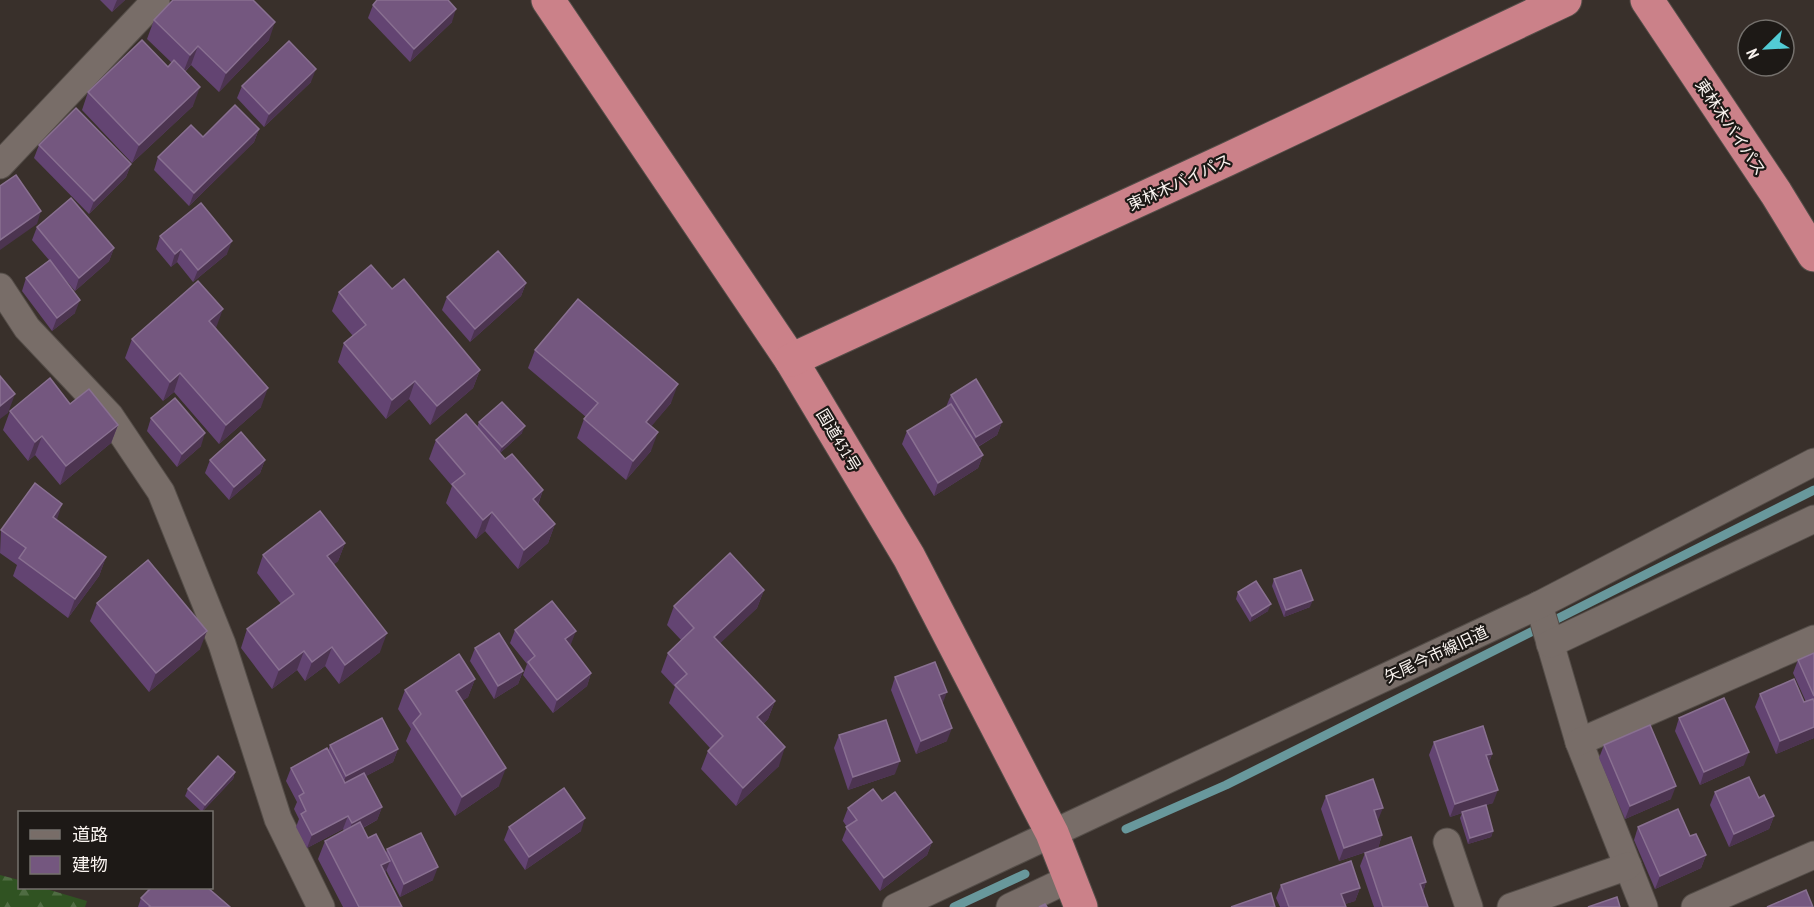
<svg xmlns="http://www.w3.org/2000/svg" width="1814" height="907" font-family="'PT Sans Narrow','Noto Sans JP',sans-serif">
<defs>
<pattern id="forest-firs" width="22" height="20" patternUnits="userSpaceOnUse" patternTransform="scale(1.5)"><rect width="22" height="20" fill="#305322"/><path d="M5 1l3.5 6h-7zM16 11l3.5 6h-7z" fill="#4f6c42"/></pattern>
</defs>
<rect width="100%" height="100%" fill="#39302b"/>
<path fill="url(#forest-firs)" d="M0 875 19 880 20 888H43L87 901 85 907H0Z"/>
<g fill="none" stroke-linecap="round" stroke-linejoin="round">
<g stroke="#68989c" stroke-width="9">
<path d="M1126 829 1226 785 1814 490"/>
<path d="M954 907 1025 874"/>
</g>
<g stroke="#544d48" stroke-width="29">
<g id="street">
<path d="M0 165 156 0"/>
<path d="M0 287 27 328 110 416 161 492 222 644 278 819 321 907"/>
<path d="M1539 605 1579 742 1644 907"/>
<path d="M1550 644 1814 519"/>
<path d="M1579 742 1814 639"/>
<path d="M1447 842 1469 907"/>
<path d="M896 907 1539 605 1814 462"/>
<path d="M1010 907 1069 879"/>
<path d="M1511 907 1628 866"/>
<path d="M1695 907 1814 855"/>
</g>
</g>
<g stroke="#544d48" stroke-width="35">
<g id="highway">
<path d="M548 0 791 360 909 557 1052 833 1081 907"/>
<path d="M1647 0 1776 193 1814 255"/>
<path d="M791 360 1226 160 1565 0"/>
</g>
</g>
<use href="#street" stroke="#786d68" stroke-width="27"/>
<use href="#highway" stroke="#cb8189" stroke-width="33"/>
</g>
<g fill="#634472">
<path d="M100 0H125L112 12Z"/>
<path d="M373 5 452 22 410 62 368 18Z"/>
<path d="M154 20 269 40 219 92 191 65 185 72 193 106 132 163 82 110 88 92 168 67 172 63 147 39Z"/>
<path d="M311 82 264 127 237 98 242 86Z"/>
<path d="M259 129 254 142 189 206 154 170 158 157 203 137Z"/>
<path d="M39 145 131 164 126 177 89 214 34 158Z"/>
<path d="M37 227 114 248 109 261 75 291 53 265 75 313 52 331 22 291 26 278 49 260 32 240Z"/>
<path d="M160 236 227 254 193 282 177 262 171 267 156 249Z"/>
<path d="M526 283 521 296 470 342 442 310 447 297Z"/>
<path d="M392 289 480 370 473 388 430 425 409 399 386 419 338 362 344 343 353 336 332 311 339 292Z"/>
<path d="M216 328 261 407 219 444 174 392 163 401 125 358 132 339Z"/>
<path d="M535 350 671 403 651 426V451L626 480 577 438 584 419 586 417 528 368Z"/>
<path d="M951 395 1002 422 997 435 978 447 983 455 978 468 934 496 902 444 907 431 946 407Z"/>
<path d="M70 404 118 425 111 443 60 485 35 455 28 461 3 430 10 411Z"/>
<path d="M151 418 201 446 177 467 147 431Z"/>
<path d="M479 422 522 433 500 453 505 459 543 490 538 505 555 524 548 543 518 569 485 531 476 539 446 503 452 486 429 459 436 440 477 427Z"/>
<path d="M210 460H265L260 473 229 500 205 473Z"/>
<path d="M57 520 106 557 99 576 68 618 13 576 17 565 0 553 1 530Z"/>
<path d="M345 543 338 561 334 564 380 652 339 684 325 666 305 681 297 670 272 689 241 648 247 629 281 604 257 573 263 555Z"/>
<path d="M1274 579 1310 607 1284 617 1272 586Z"/>
<path d="M764 590 757 608 720 643 775 701 768 719 763 724 779 766 736 806 701 769 708 751 710 748 669 703 675 687 661 672 668 653 681 640 667 625 674 606Z"/>
<path d="M1238 592 1268 611 1250 622 1236 599Z"/>
<path d="M97 603 200 649 149 692 90 621Z"/>
<path d="M515 630 571 644 570 645 591 673 587 686 553 713 523 675 527 664 510 643Z"/>
<path d="M475 648 523 671 518 684 494 699 470 661Z"/>
<path d="M1814 653V738L1776 754 1755 707 1760 694 1804 702H1806L1793 673 1798 660Z"/>
<path d="M895 677 943 704 947 741 916 754 891 690Z"/>
<path d="M475 679 468 697 462 701 499 786 455 816 406 741 411 729 398 709 405 690Z"/>
<path d="M1679 718 1744 765 1700 785 1675 731Z"/>
<path d="M839 735 895 774 848 790 834 748Z"/>
<path d="M1434 742 1492 754 1489 763 1493 803 1486 805 1493 831 1491 837 1468 844 1460 818 1462 813 1450 817 1429 755Z"/>
<path d="M330 745 398 749 393 762 366 776 382 807 377 820 363 828 368 838 386 853 387 849 433 880 400 897 386 870 385 874 402 907H343L318 859 325 841 344 831 343 829 307 848 296 827 299 819 294 809 297 802 286 781 291 768 328 751Z"/>
<path d="M1604 745 1671 799 1625 819 1599 758Z"/>
<path d="M235 772 233 779 202 812 185 796 188 789Z"/>
<path d="M1715 792 1774 816 1769 829 1729 847 1710 805Z"/>
<path d="M1326 796 1382 835 1378 848 1339 861 1321 809Z"/>
<path d="M882 801 932 842 927 855 880 891 842 840 847 827 843 821 848 808Z"/>
<path d="M509 827 581 831 525 870 504 840Z"/>
<path d="M1638 827 1690 836 1706 855 1701 868 1655 889 1634 840Z"/>
<path d="M1365 853 1426 882 1423 892 1428 907H1374L1360 866Z"/>
<path d="M1281 885 1360 888 1355 901 1345 904 1346 907H1280L1276 898Z"/>
<path d="M146 888H208L230 907H138L141 898 148 890Z"/>
</g>
<g fill="#4c3450">
<path d="M117 0H125L112 12Z"/>
<path d="M456 9 452 22 410 62 414 49Z"/>
<path d="M275 22 269 40 219 92 226 73Z"/>
<path d="M198 46 191 65 183 73 190 55Z"/>
<path d="M316 69 311 82 264 127 269 114Z"/>
<path d="M200 87 193 106 132 163 139 145Z"/>
<path d="M259 129 254 142 189 206 194 193Z"/>
<path d="M131 164 126 177 89 214 94 201Z"/>
<path d="M41 211 37 224 0 250V240Z"/>
<path d="M232 241 227 254 193 282 198 270Z"/>
<path d="M114 248 109 261 75 291 79 278Z"/>
<path d="M181 249 177 262 171 267 175 254Z"/>
<path d="M526 283 521 296 470 342 475 329Z"/>
<path d="M80 300 75 313 52 331 57 318Z"/>
<path d="M223 309 216 328 203 340 209 321Z"/>
<path d="M480 370 473 388 430 425 437 406Z"/>
<path d="M180 373 174 392 163 401 170 382Z"/>
<path d="M415 381 409 399 386 419 392 400Z"/>
<path d="M678 384 671 403 639 441 646 422Z"/>
<path d="M268 388 261 407 219 444 226 425Z"/>
<path d="M15 394 8 413 0 419V406Z"/>
<path d="M1002 422 997 435 972 450 976 437Z"/>
<path d="M118 425 111 443 60 485 66 466Z"/>
<path d="M525 426 522 433 499 454 502 447Z"/>
<path d="M658 432 651 451 626 480 633 461Z"/>
<path d="M205 433 201 446 177 467 182 454Z"/>
<path d="M42 436 35 455 28 461 35 442Z"/>
<path d="M983 455 978 468 934 496 938 483Z"/>
<path d="M265 460 260 473 229 500 234 487Z"/>
<path d="M543 490 536 509 533 499Z"/>
<path d="M62 504 56 523 53 517Z"/>
<path d="M492 512 485 531 476 539 483 520Z"/>
<path d="M555 524 548 543 518 569 524 550Z"/>
<path d="M345 543 338 561 321 575 327 556Z"/>
<path d="M106 557 99 576 68 618 75 599Z"/>
<path d="M764 590 757 608 707 656 714 637Z"/>
<path d="M1313 600 1310 607 1284 617 1286 610Z"/>
<path d="M1271 604 1268 611 1250 622 1252 616Z"/>
<path d="M207 631 200 649 149 692 156 673Z"/>
<path d="M576 631 571 644 560 652 565 639Z"/>
<path d="M387 633 380 652 339 684 345 665Z"/>
<path d="M332 647 325 666 305 681 312 662Z"/>
<path d="M304 651 297 670 272 689 279 670Z"/>
<path d="M523 671 518 684 494 699 498 686Z"/>
<path d="M591 673 587 686 553 713 557 700Z"/>
<path d="M475 679 468 697 449 710 456 691Z"/>
<path d="M947 692 942 705 939 695Z"/>
<path d="M775 701 768 719 750 736 757 717Z"/>
<path d="M1814 727V738L1776 754 1780 741Z"/>
<path d="M952 728 947 741 916 754 921 741Z"/>
<path d="M785 747 779 766 736 806 743 788Z"/>
<path d="M398 749 393 762 341 789 346 776Z"/>
<path d="M1749 752 1744 765 1700 785 1704 772Z"/>
<path d="M1492 754 1487 767 1486 755Z"/>
<path d="M900 761 895 774 848 790 853 777Z"/>
<path d="M506 768 499 786 455 816 462 797Z"/>
<path d="M235 772 233 779 202 812 205 805Z"/>
<path d="M1676 786 1671 799 1625 819 1630 806Z"/>
<path d="M1498 790 1493 803 1450 817 1455 804Z"/>
<path d="M382 807 377 820 347 836 352 823Z"/>
<path d="M1383 808 1378 820 1374 810Z"/>
<path d="M348 816 343 829 307 848 312 835Z"/>
<path d="M1774 816 1769 829 1729 847 1734 834Z"/>
<path d="M585 818 581 831 525 870 529 857Z"/>
<path d="M1493 831 1491 837 1468 844 1470 838Z"/>
<path d="M1382 835 1378 848 1339 861 1344 848Z"/>
<path d="M932 842 927 855 880 891 884 878Z"/>
<path d="M1706 855 1701 868 1655 889 1660 876Z"/>
<path d="M390 861 383 879 381 865Z"/>
<path d="M438 867 433 880 400 897 404 884Z"/>
<path d="M1426 882 1422 895 1420 884Z"/>
<path d="M1360 888 1355 901 1336 907 1341 894Z"/>
</g>
<g fill="#74577f" stroke="#897091" stroke-width="1.5">
<path d="M173 0H253L275 22 226 73 198 46 190 55 154 20Z"/>
<path d="M377 0H448L456 9 414 49 373 5Z"/>
<path d="M142 40 168 67 174 60 200 87 139 145 88 92Z"/>
<path d="M289 41 316 69 269 114 242 86Z"/>
<path d="M235 105 259 129 194 193 158 157 191 125 203 137Z"/>
<path d="M76 108 131 164 94 201 39 145Z"/>
<path d="M16 175 41 211 0 240V186Z"/>
<path d="M71 198 114 248 79 278 37 227Z"/>
<path d="M201 203 232 241 198 270 181 249 175 254 160 236Z"/>
<path d="M498 251 526 283 475 329 447 297Z"/>
<path d="M50 260 80 300 57 318 26 278Z"/>
<path d="M371 265 392 289 404 279 480 370 437 406 415 381 392 400 344 343 366 325 339 292Z"/>
<path d="M198 281 223 309 209 321 268 388 226 425 180 373 170 382 132 339Z"/>
<path d="M578 299 678 384 646 422 658 432 633 461 584 419 598 403 535 350Z"/>
<path d="M0 376 15 394 0 406Z"/>
<path d="M50 378 70 404 89 389 118 425 66 466 42 436 35 442 10 411Z"/>
<path d="M976 379 1002 422 976 437 951 395Z"/>
<path d="M175 398 205 433 182 454 151 418Z"/>
<path d="M502 402 525 426 502 447 479 422Z"/>
<path d="M951 404 983 455 938 483 907 431Z"/>
<path d="M466 414 505 459 512 454 543 490 533 499 555 524 524 550 492 512 483 520 452 484 465 474 436 440Z"/>
<path d="M241 432 265 460 234 487 210 460Z"/>
<path d="M35 483 62 504 53 517 106 557 75 599 19 558 26 548 1 530Z"/>
<path d="M320 511 345 543 327 556 387 633 345 665 332 647 312 662 304 651 279 670 247 629 294 594 263 555Z"/>
<path d="M730 553 764 590 714 637 775 701 757 717 785 747 743 788 708 751 723 736 675 685 687 674 668 653 694 628 674 606Z"/>
<path d="M148 560 207 631 156 673 97 603Z"/>
<path d="M1301 570 1313 600 1286 610 1274 579Z"/>
<path d="M1256 581 1271 604 1252 616 1238 592Z"/>
<path d="M552 601 576 631 565 639 591 673 557 700 528 662 535 656 515 630Z"/>
<path d="M499 633 523 671 498 686 475 648Z"/>
<path d="M1814 653V696L1798 660Z"/>
<path d="M459 654 475 679 456 691 506 768 462 797 413 723 421 714 405 690Z"/>
<path d="M935 662 947 692 939 695 952 728 921 741 895 677Z"/>
<path d="M1794 679 1804 702 1813 699 1814 702V727L1780 741 1760 694Z"/>
<path d="M1724 698 1749 752 1704 772 1679 718Z"/>
<path d="M382 718 398 749 346 776 330 745Z"/>
<path d="M886 720 900 761 853 777 839 735Z"/>
<path d="M1650 725 1676 786 1630 806 1604 745Z"/>
<path d="M1483 726 1492 754 1486 755 1498 790 1455 804 1434 742Z"/>
<path d="M327 748 345 783 364 773 382 807 352 823 348 816 312 835 301 814 306 811 299 796 304 793 291 768Z"/>
<path d="M218 756 235 772 205 805 188 789Z"/>
<path d="M1749 777 1759 798 1764 795 1774 816 1734 834 1715 792Z"/>
<path d="M1373 779 1383 808 1374 810 1382 835 1344 848 1326 796Z"/>
<path d="M564 788 585 818 529 857 509 827Z"/>
<path d="M873 789 882 801 895 792 932 842 884 878 846 827 857 820 848 808Z"/>
<path d="M1486 805 1493 831 1470 838 1462 812Z"/>
<path d="M1678 809 1690 836 1696 834 1706 855 1660 876 1638 827Z"/>
<path d="M360 822 368 838 376 834 390 861 381 865 402 907H359L325 841Z"/>
<path d="M421 833 438 867 404 884 387 849Z"/>
<path d="M1411 837 1426 882 1420 884 1428 907H1383L1365 853Z"/>
<path d="M1351 861 1360 888 1341 894 1346 907H1289L1281 885Z"/>
<path d="M151 888H208L230 907H149L150 906 141 898Z"/>
<path d="M1806 890 1813 907H1767Z"/>
<path d="M1271 893 1275 907H1231Z"/>
<path d="M1617 897 1620 907H1588Z"/>
<path d="M1045 904 1047 907H1039Z"/>
</g>
<g text-anchor="middle" stroke-width="4.5" stroke-linejoin="round" paint-order="stroke">
<g font-size="16" fill="#faf4f0" stroke="#1d1916">
<text transform="translate(1731 127) rotate(56)" y="6">東林木バイパス</text>
<text transform="translate(1179 182) rotate(-25)" y="6">東林木バイパス</text>
<text transform="translate(839 440) rotate(59)" y="6">国道431号</text>
<text transform="translate(1436 654) rotate(-25)" y="6">矢尾今市線旧道</text>
</g>
</g>
<rect x="18" y="811" width="195" height="78" fill="#1d1916" stroke="#75716d" stroke-width="1.5"/>
<rect x="30" y="830" width="30" height="9" fill="#786d68" stroke="#75716d" stroke-width="1.5"/>
<text x="72" y="841" font-size="18" fill="#faf4f0">道路</text>
<rect x="30" y="856" width="30" height="18" fill="#74577f" stroke="#75716d" stroke-width="1.5"/>
<text x="72" y="871" font-size="18" fill="#faf4f0">建物</text>
<g transform="translate(1766 48) rotate(246)"><circle r="28" fill="#1d1916" stroke="#75716d" stroke-width="1.5"/>
<path d="M0-4.5L10 22L0 15L-10 22Z" fill="#52ccd5"/>
<text y="-9" font-size="16" font-weight="bold" text-anchor="middle" fill="#faf4f0">N</text>
</g>
</svg>
